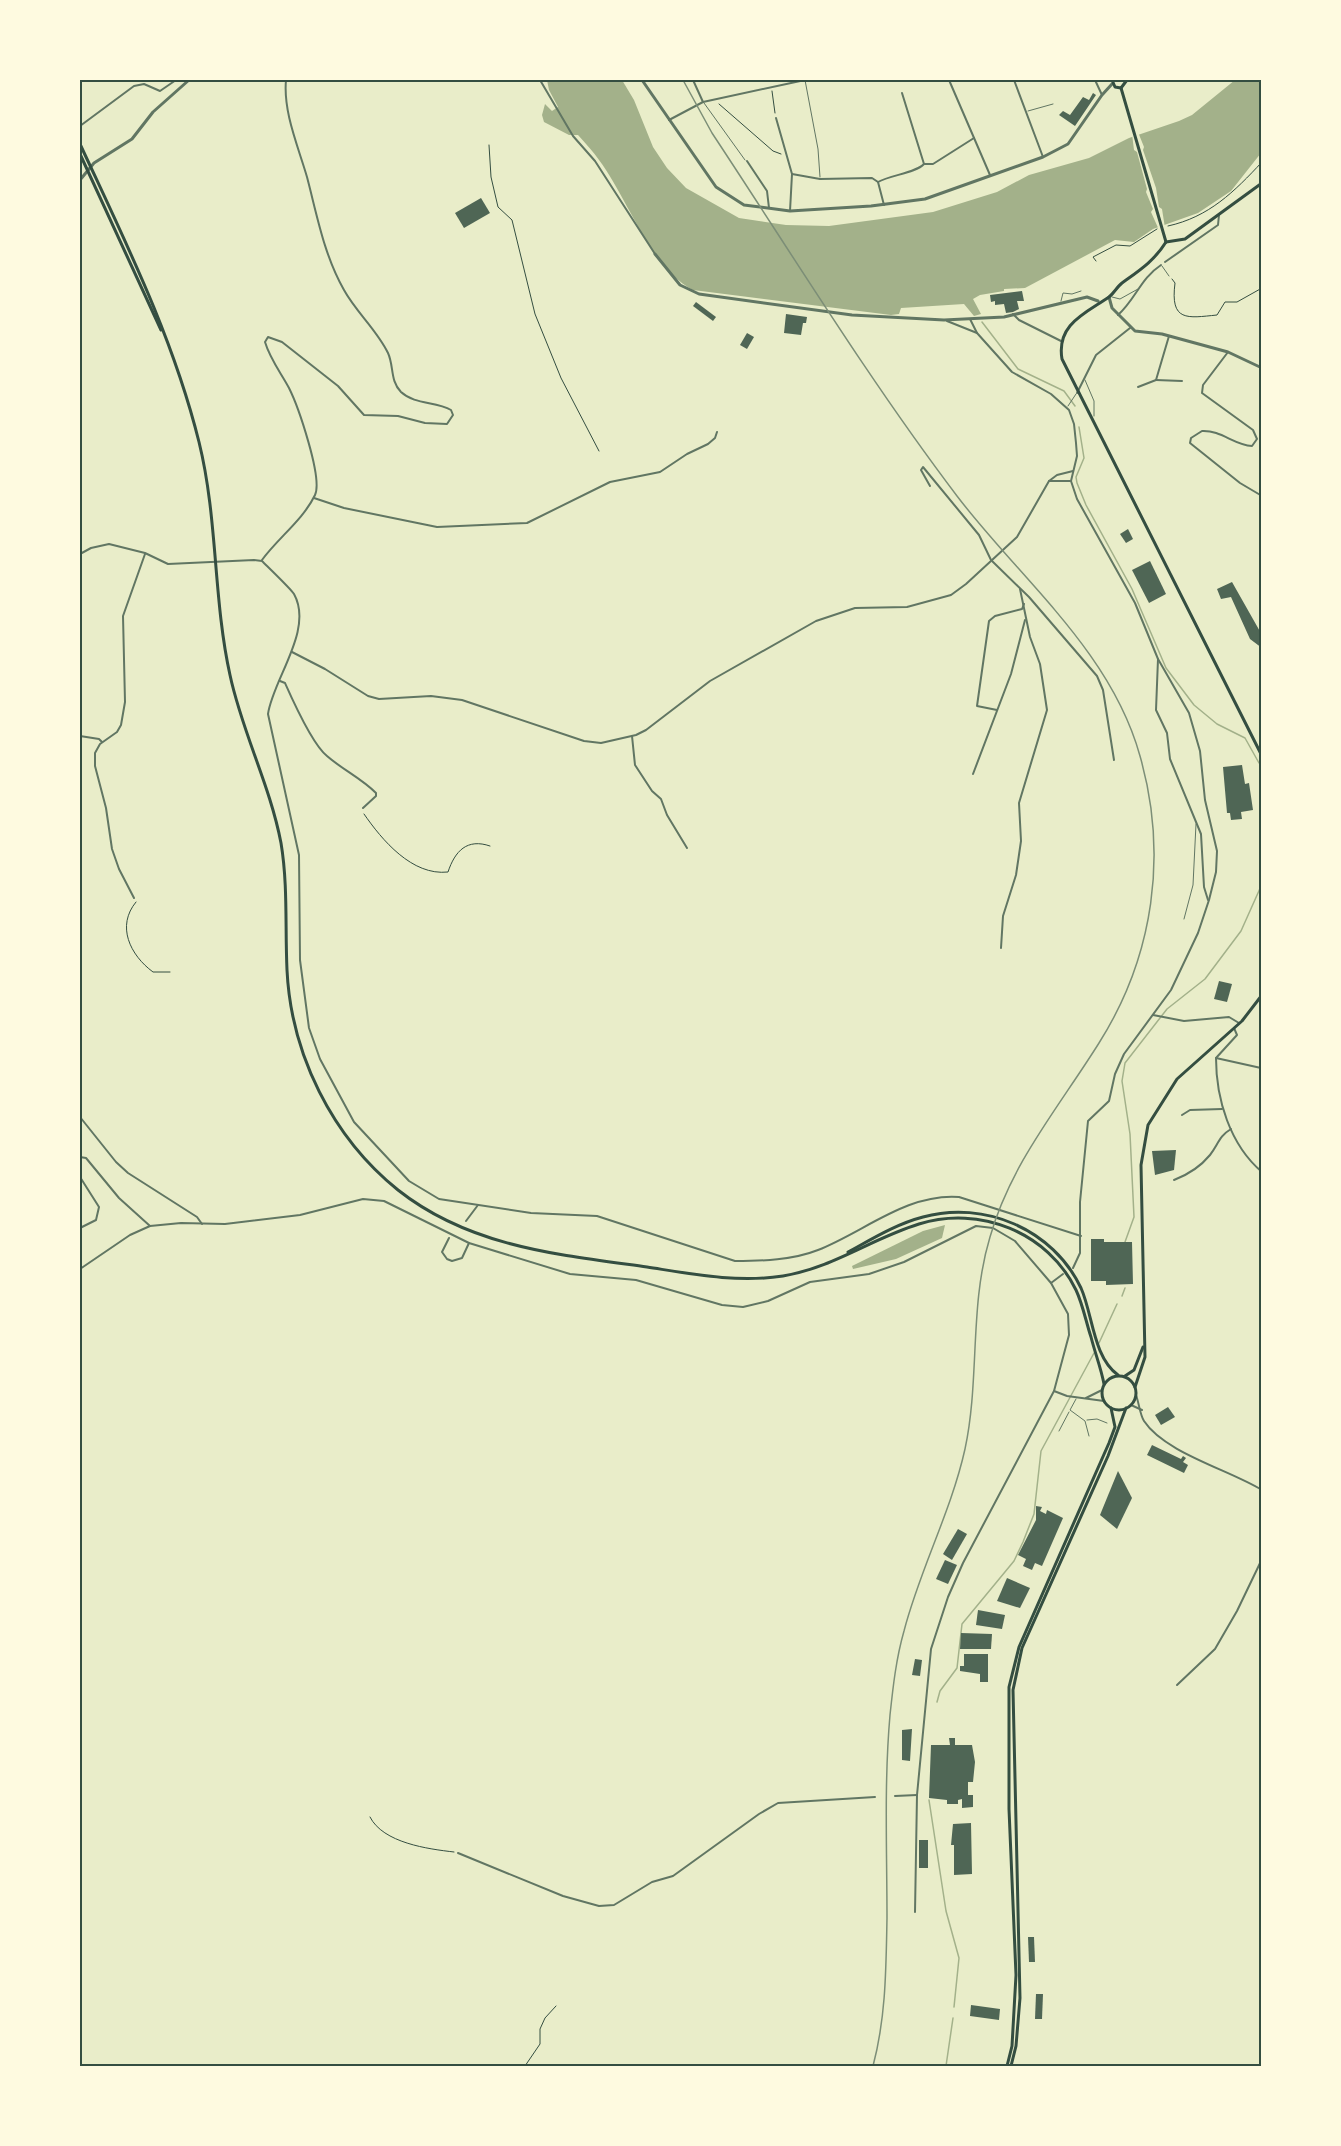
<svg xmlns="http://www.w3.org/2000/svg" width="1341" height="2146" font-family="'IBM Plex Sans',sans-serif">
<rect width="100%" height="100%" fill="#e9edc9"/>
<g fill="#a3b18a">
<path d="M547 80H622L634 100 653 147 667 168 686 188 739 218 786 225 829 226 933 212 997 192 1029 175 1089 158 1129 138 1179 121 1192 115 1235 80H1261V153L1231 191 1198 213 1153 229 1134 242 1115 240 1025 288 1004 289V291L980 295 973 299 981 314 974 316 964 304 901 308 899 314 891 315 693 290C651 269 627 197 599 160 593 151 585 143 578 135H569L544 122 542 115 545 104 552 111 558 107 549 90Z"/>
<path d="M945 1225 942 1238 896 1259 853 1269 852 1266 923 1231Z"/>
</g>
<path fill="#e9edc9" d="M1138 132 1144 147 1143 150 1156 188 1159 207 1162 209 1165 228 1159 230 1151 212 1153 209 1146 192 1147 189 1137 152 1134 150 1132 134Z"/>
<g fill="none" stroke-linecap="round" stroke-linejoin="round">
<g stroke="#a3b18a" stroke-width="1.5">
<path d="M982 322 1018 369 1064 391 1075 406"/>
<path d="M1079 427 1084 458 1076 477 1077 483 1086 505 1132 589 1166 668 1194 705 1217 724 1245 738 1259 763"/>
<path d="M1125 1242 1134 1217 1130 1134 1122 1081 1125 1063 1167 1009 1205 979 1241 931 1262 884"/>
<path d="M1122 1296 1125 1288"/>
<path d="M1099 1343 1117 1304"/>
<path d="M937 1702 940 1691 957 1668 962 1624 1014 1561 1023 1542 1034 1514 1041 1451 1094 1353"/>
<path d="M929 1800 946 1911 959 1958 954 2007"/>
<path d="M946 2066 953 2018"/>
</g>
</g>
<g fill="#4f6655">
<path d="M1093 93 1096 95 1075 126 1059 115 1063 111 1070 115 1083 97 1089 100Z"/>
<path d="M481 198 490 213 464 228 455 213Z"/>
<path d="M1022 291 1024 301H1017L1019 309 1013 312 1006 313 1004 304 995 305V301L991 302 990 295Z"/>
<path d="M696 302 716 317 713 321 693 306Z"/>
<path d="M786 314 807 317 806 323H803L801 335 784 333Z"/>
<path d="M747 333 754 337 747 349 740 345Z"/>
<path d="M1128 529 1133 539 1126 543 1120 534Z"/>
<path d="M1150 561 1166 594 1149 603 1132 570Z"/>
<path d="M1232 582 1262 635V648L1250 639 1231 597 1221 599 1217 589Z"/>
<path d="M1242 765 1245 784 1249 783 1253 810 1241 812 1242 819 1231 820 1230 813H1227L1223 767Z"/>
<path d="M1219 981 1232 984 1227 1002 1214 999Z"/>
<path d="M1176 1150 1174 1170 1155 1175 1152 1151Z"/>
<path d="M1091 1239H1104V1242H1132L1133 1284 1106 1285V1281H1091Z"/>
<path d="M1168 1407 1175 1417 1161 1425 1155 1415Z"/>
<path d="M1152 1445 1181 1459 1183 1456 1186 1458 1183 1462 1188 1465 1184 1473 1147 1455Z"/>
<path d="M1118 1471 1132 1498 1117 1529 1100 1515Z"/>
<path d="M1036 1506 1042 1507 1040 1511 1046 1514 1047 1510 1063 1518 1042 1566 1035 1563 1032 1570 1023 1566 1026 1559 1018 1555 1036 1520Z"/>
<path d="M958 1529 967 1534 952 1560 943 1554Z"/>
<path d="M945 1560 957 1565 948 1584 936 1579Z"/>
<path d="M1007 1578 1030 1588 1020 1608 997 1601Z"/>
<path d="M978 1610 1005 1615 1002 1629 976 1625Z"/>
<path d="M961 1633 992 1634 991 1649H960Z"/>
<path d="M964 1654H988V1682H980V1674L960 1671V1666H964Z"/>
<path d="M915 1659 922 1660 920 1676 912 1675Z"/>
<path d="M912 1729 910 1761 902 1760V1730Z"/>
<path d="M949 1738H955V1745H972L975 1762 973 1782H968V1795H973V1807L962 1808V1799L958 1800V1804H947V1800L929 1798 931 1745H950Z"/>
<path d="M971 1823 972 1874 954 1875V1845H951L953 1824Z"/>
<rect x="919" y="1840" width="9" height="28"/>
<path d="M1028 1937H1034L1035 1962H1029Z"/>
<path d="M1036 1994H1043L1042 2019H1035Z"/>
<path d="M971 2005 1000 2009 999 2020 970 2016Z"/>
</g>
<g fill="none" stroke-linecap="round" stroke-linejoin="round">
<g stroke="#344e41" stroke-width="1">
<path d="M772 91 775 113"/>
<path d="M719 104 773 151 781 154"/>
<path d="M489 145 491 177 498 207 512 220 535 314 561 378 599 451"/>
<path d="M1168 226C1209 217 1234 192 1262 162"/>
<path d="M1096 261 1093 257 1116 245 1130 246 1157 229"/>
<path d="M1262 271V281"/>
<path d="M1172 279 1175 283C1170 322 1187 318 1217 315L1225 302H1237L1262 288"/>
<path d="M364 814C382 840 412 876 448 872 455 851 467 838 490 846"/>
<path d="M136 902C116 926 130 955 153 972H170"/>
<path d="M370 1817C383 1843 428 1849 454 1852"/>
<path d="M525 2066 540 2044V2029L545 2018 556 2006"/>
</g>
<g stroke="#617663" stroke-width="1">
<path d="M805 80 818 149 820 177"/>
<path d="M704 103 745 160"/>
<path d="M1028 111 1053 104"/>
<path d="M1162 266 1169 276"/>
<path d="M1112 297 1120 299 1138 289"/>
<path d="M1061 301 1063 293 1072 294 1081 291"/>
<path d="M1085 380 1094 401V416"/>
<path d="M1068 406 1076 394"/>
<path d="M1184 919 1193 885 1196 824"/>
<path d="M1076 1399 1070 1410 1085 1421 1089 1436"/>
<path d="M1087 1420 1097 1419 1107 1423"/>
<path d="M1059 1431 1069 1412"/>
</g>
<g stroke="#617663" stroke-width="2">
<path d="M540 80 573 136 595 161 655 254"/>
<path d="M693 80 703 102"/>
<path d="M949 80 990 175"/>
<path d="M1014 80 1043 157"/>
<path d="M1095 80 1102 95"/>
<path d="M902 93 924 164"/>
<path d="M776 118 792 174 790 211"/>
<path d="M669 120 703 102 805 80"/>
<path d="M80 126 134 86 144 84 160 91 176 80"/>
<path d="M747 161 767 191 769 208"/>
<path d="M792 174 820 179 872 178 878 182C890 175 916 173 924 164H933L974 138"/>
<path d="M878 182 884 205"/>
<path d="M1165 262 1218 225 1219 215"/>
<path d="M1013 314 1019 320 1061 341"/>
<path d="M1118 315C1135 300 1141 278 1161 265"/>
<path d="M970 319 977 333"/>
<path d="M947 321 977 333 1012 372 1051 394 1069 410 1074 424 1076 443 1077 456 1071 481 1077 499 1135 603 1158 659 1189 713 1200 751 1205 800 1217 851 1216 872 1209 900 1198 933 1171 990 1124 1054 1115 1074 1109 1101 1088 1121 1080 1202V1253L1073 1268"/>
<path d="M1228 352 1203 385 1202 393 1253 430 1257 439 1252 446C1234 445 1221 430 1202 431L1191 438 1190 443 1240 483 1262 496"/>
<path d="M1156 380 1182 381"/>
<path d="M1138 387 1156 380 1169 336"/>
<path d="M1077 393 1096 355 1130 328"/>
<path d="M1049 481H1070"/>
<path d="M930 486 921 470 923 467 979 535 991 560 1029 597 1097 676 1103 690 1114 760"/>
<path d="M314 498 344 508 437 527 527 523 610 482 660 472 687 454 708 444 715 438 717 432"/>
<path d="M80 554 91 548 109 544 145 553 168 564 254 560 262 561C268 567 291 589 294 594 314 630 273 679 268 714L299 855 300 960 309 1028 320 1059 354 1122 409 1181 439 1199 531 1213 597 1216 735 1261C762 1261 793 1260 818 1250 864 1232 907 1193 959 1197L1081 1236"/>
<path d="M262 560C278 538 303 520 315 495 323 478 298 406 289 388 281 373 270 359 265 342L268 337 282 342 338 386 364 415 398 416 425 423 447 424 453 415 451 410C436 401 415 405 401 392 390 381 394 366 388 353 377 330 356 312 344 290 324 255 317 215 307 177 298 146 283 112 286 80"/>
<path d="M292 652 325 669 368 696 379 699 431 696 462 700 584 741 601 743 636 735 646 730 710 681 816 621 855 608 907 607 951 595 966 584 1017 537 1049 481 1057 475 1073 471"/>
<path d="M1158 659 1156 710 1167 733 1170 759 1201 834 1204 887 1208 900"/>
<path d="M280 681 285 683C293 701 312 744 327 756 343 770 361 778 376 793V796L363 808"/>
<path d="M997 710 977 706 989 621 995 616 1022 609 1024 604"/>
<path d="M80 736 99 739 102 742"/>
<path d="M632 736 635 765 652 791 661 799 667 815 687 848"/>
<path d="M973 774 1011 674 1025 620"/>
<path d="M134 898 119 869 112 849 106 808 95 766V753L100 744 117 732 121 725 125 702 123 616 145 554"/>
<path d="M1001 948 1003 916 1016 875 1021 841 1019 803 1047 710 1040 664 1030 637 1020 589"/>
<path d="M1153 1015 1184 1021 1229 1017 1239 1023"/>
<path d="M1234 1028 1237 1035 1216 1058C1216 1099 1230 1145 1262 1172"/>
<path d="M1216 1058 1261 1068"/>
<path d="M1182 1115 1190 1110 1222 1109"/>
<path d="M80 1117 116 1162 128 1173 197 1217 202 1224"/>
<path d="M80 1157 86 1158 119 1198 150 1226"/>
<path d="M80 1177 99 1207 96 1220 80 1228"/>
<path d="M1174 1180C1187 1175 1201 1166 1210 1155 1218 1145 1219 1136 1231 1129"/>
<path d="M466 1221 478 1205"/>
<path d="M449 1238 442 1252 447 1259 452 1261 462 1258 469 1243"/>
<path d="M80 1269 130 1235 150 1226 181 1223 225 1224 300 1215 363 1199 384 1201 469 1243 570 1274 636 1280 722 1305 743 1307 768 1301 810 1282 869 1274 904 1262 976 1226 993 1228 1015 1241 1051 1283 1068 1314 1069 1335 1054 1391 963 1563 948 1597 931 1649 917 1795 915 1912"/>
<path d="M1051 1283 1063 1274"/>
<path d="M1054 1391 1067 1396 1104 1401"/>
<path d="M1136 1395C1139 1403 1140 1415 1144 1421 1165 1453 1230 1470 1262 1490"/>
<path d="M1086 1398 1102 1390"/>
<path d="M1131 1405 1142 1410"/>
<path d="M1177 1685 1215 1649 1237 1611 1262 1559"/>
<path d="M895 1796 917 1795"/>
<path d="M458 1853 563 1896 599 1906 614 1905 652 1882 673 1876 759 1814 778 1803 875 1797"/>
<path d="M135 2066H139"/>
</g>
<g stroke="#617663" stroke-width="3">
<path d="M642 80 716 187 744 205 790 211 871 206 925 199 1043 157 1068 144 1102 95 1112 84"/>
<path d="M80 180 94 163 132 139 153 112 189 80"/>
<path d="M655 254 680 285 699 294 852 315 944 320 1004 317 1087 297 1098 301"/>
<path d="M1109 297 1112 308 1135 331 1162 334 1228 352 1262 368"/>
</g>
<g stroke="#344e41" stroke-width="3">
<path d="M1112 80 1115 87 1121 88"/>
<path d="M1158 80H1201"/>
<path d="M1121 88 1166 242"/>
<path d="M1121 88 1127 80"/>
<path d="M80 144C125 241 173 337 199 442 218 519 213 598 230 675 242 732 270 785 281 843 288 885 285 927 287 970 291 1054 332 1137 398 1190 470 1247 559 1255 647 1267 692 1274 737 1283 783 1276 832 1268 873 1238 919 1224 979 1205 1048 1232 1076 1290 1083 1305 1086 1322 1091 1337 1095 1353 1101 1368 1104 1384"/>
<path d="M80 154 161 330"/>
<path d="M1166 242C1154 261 1140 270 1122 283 1117 287 1114 293 1109 297 1086 313 1056 324 1062 359L1262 756"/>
<path d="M1166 242 1185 239 1262 183"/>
<path d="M848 1252C872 1239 896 1224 923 1217 984 1200 1053 1229 1081 1288 1093 1315 1093 1357 1118 1375"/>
<circle cx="1119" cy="1393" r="17"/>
<path d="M1125 1376 1134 1370 1143 1347"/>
<path d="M1135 1387 1145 1357 1141 1165 1148 1125 1177 1079 1242 1021 1262 995"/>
<path d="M1007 2066 1012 2046 1016 1975 1009 1809V1687L1019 1647 1109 1443 1115 1427 1111 1408"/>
<path d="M1011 2066 1016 2046 1020 1998 1013 1690 1022 1648 1108 1456 1126 1408"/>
</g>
<path stroke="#7c8e77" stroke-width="1.5" d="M683 80 712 133C792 254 869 380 957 496 1021 580 1111 651 1140 756 1168 854 1154 956 1099 1043 1059 1107 1011 1163 990 1237 969 1306 980 1379 965 1449 951 1512 920 1569 904 1631 896 1659 893 1687 890 1715 884 1783 887 1851 887 1918 886 1969 886 2017 873 2066"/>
</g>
<rect width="1341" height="2146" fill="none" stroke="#fefae0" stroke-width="162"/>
<rect x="81" y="81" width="1179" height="1984" fill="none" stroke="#344e41" stroke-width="2"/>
</svg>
